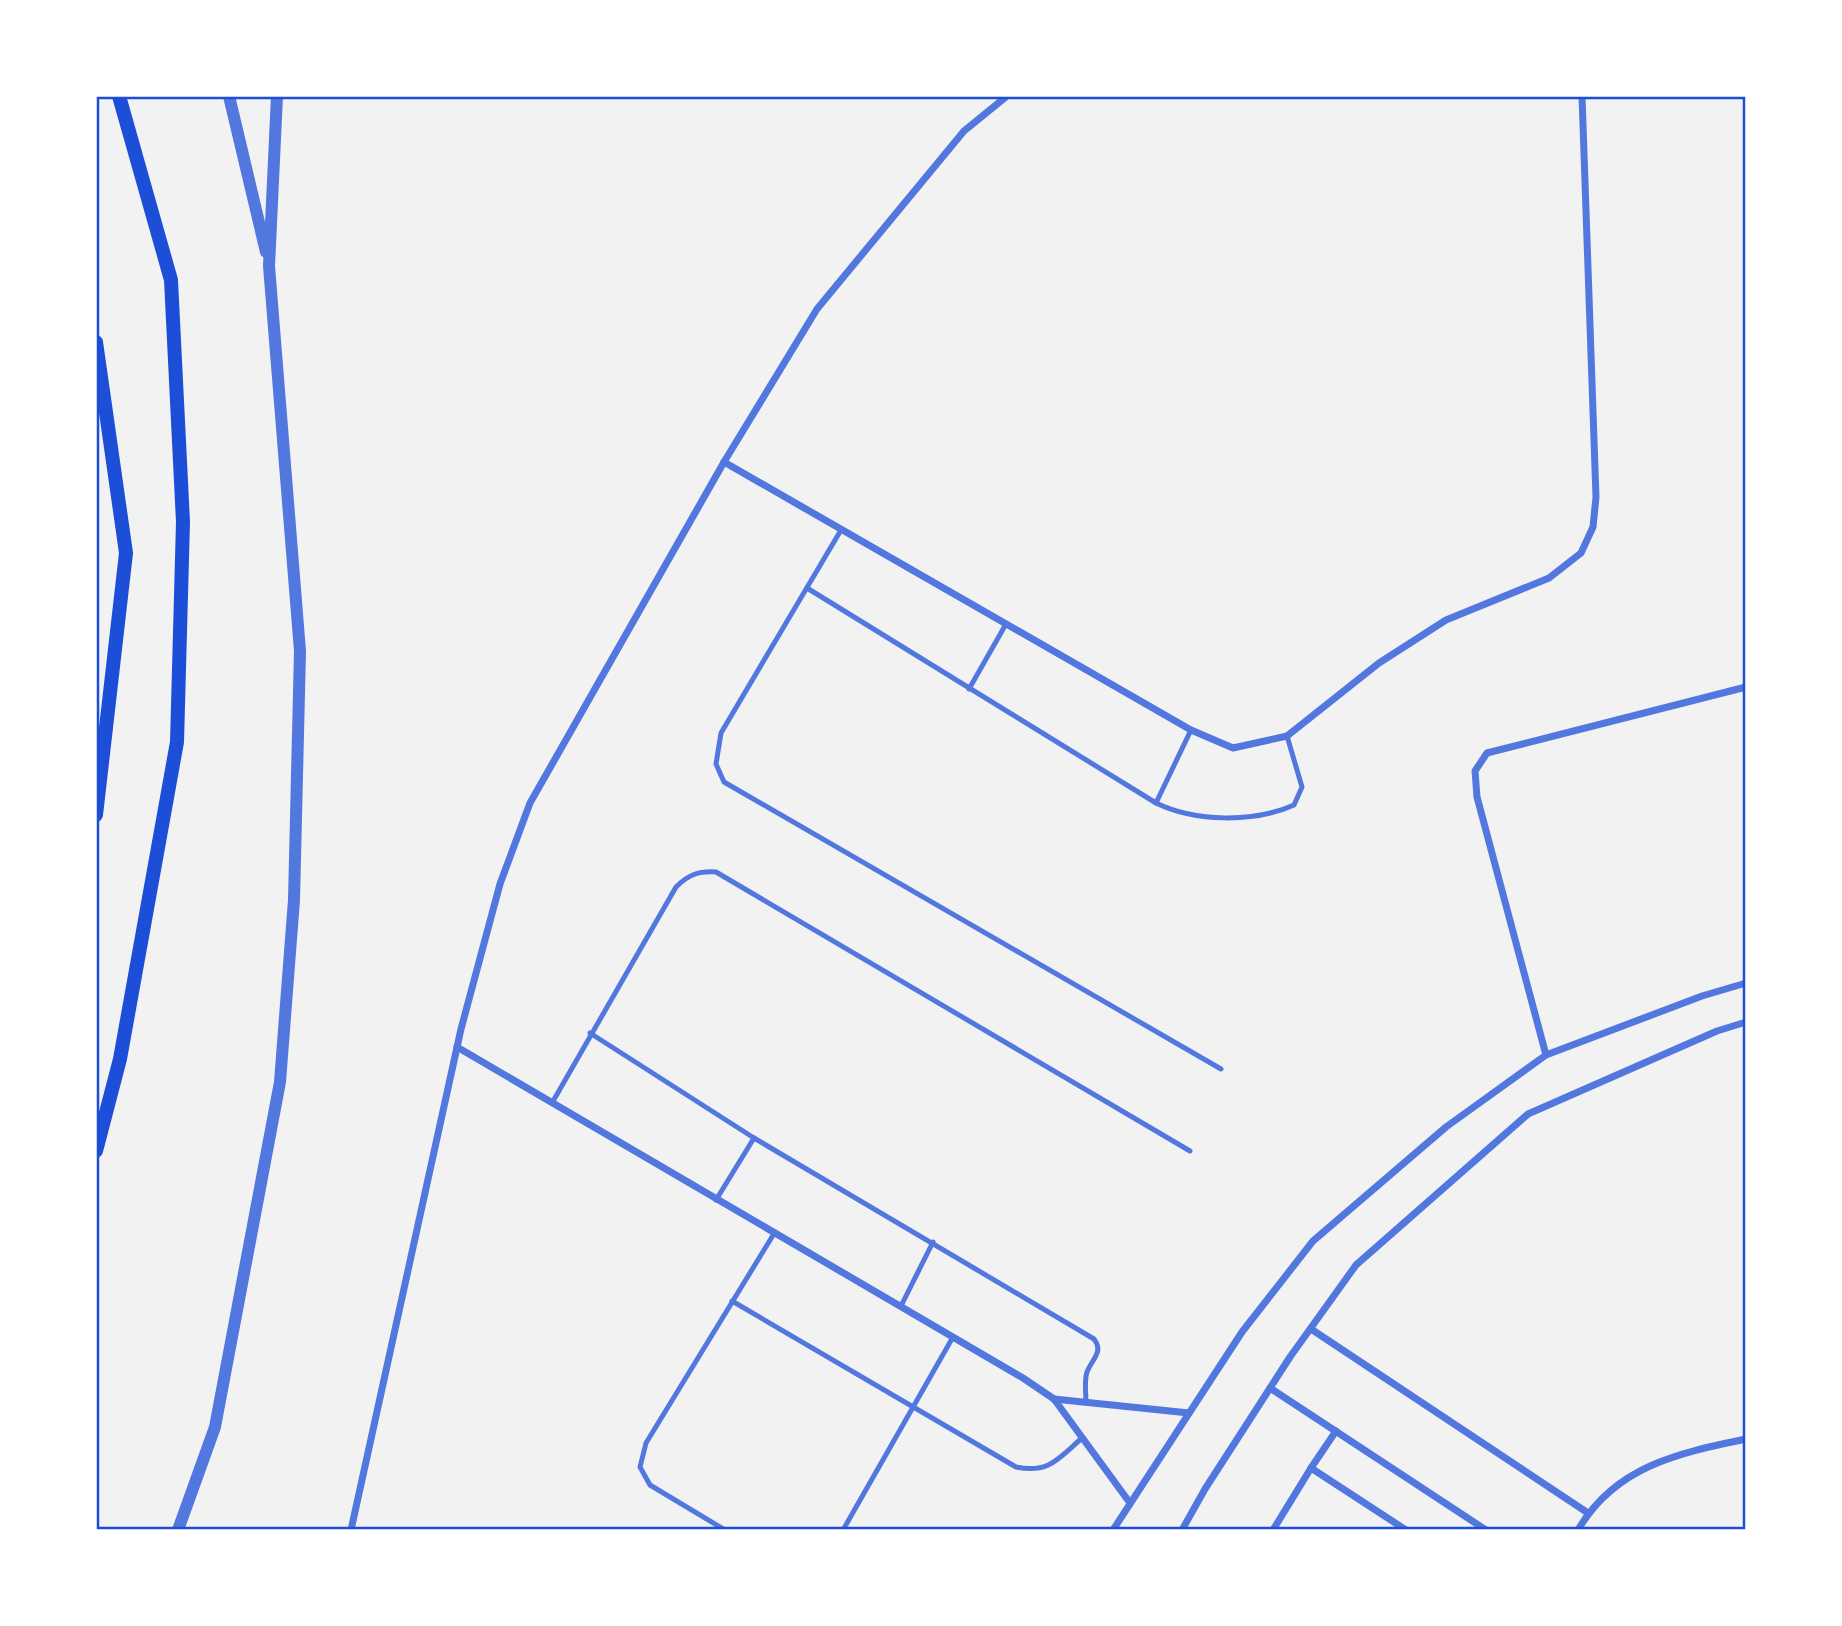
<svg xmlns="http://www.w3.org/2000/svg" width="1842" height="1626" font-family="'PT Sans',sans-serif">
<rect width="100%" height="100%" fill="#f2f2f2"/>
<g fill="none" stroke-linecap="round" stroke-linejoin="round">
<g stroke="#5277de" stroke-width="5">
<path d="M841 530 721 733 716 764 724 782 1221 1069"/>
<path d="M807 588 1156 803C1195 822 1254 823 1294 805L1302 787 1287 736"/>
<path d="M969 689 1006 624"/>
<path d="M1156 803 1191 730"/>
<path d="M590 1033 754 1138 1094 1339C1104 1352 1092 1359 1087 1372 1084 1381 1086 1393 1086 1403"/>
<path d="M552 1103 676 887C689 874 699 871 716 872L1190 1151"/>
<path d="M716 1200 754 1138"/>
<path d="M732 1301 1016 1467C1049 1474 1059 1458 1082 1438"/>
<path d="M901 1306 933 1242"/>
<path d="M725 1530 650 1485 640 1467 646 1443 775 1232"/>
<path d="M843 1530 953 1337"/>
</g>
<g stroke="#5277de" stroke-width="7">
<path d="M724 462 1191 730 1233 748 1287 736 1379 663 1446 620 1549 578 1581 553 1593 527 1596 497 1582 96"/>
<path d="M457 1047 1023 1378 1054 1399 1130 1503"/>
<path d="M1546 1055 1477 797 1475 771 1487 753 1746 687"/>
<path d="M1311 1329 1588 1513"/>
<path d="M1270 1388 1486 1530"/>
<path d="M1054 1399 1189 1413"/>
<path d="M1311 1468 1336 1431"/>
<path d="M351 1530 461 1029 500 884 530 803 724 462 817 309 964 131 1007 96"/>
<path d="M1113 1530 1242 1332 1313 1241 1446 1127 1546 1055 1702 996 1746 983"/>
<path d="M1182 1530 1205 1489 1290 1357 1356 1265 1528 1114 1717 1031 1746 1022"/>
<path d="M1273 1530 1311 1468 1406 1530"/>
<path d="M1578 1530C1615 1466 1679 1453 1746 1439"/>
</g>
<g stroke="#5277de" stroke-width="12">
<path d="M229 96 266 252"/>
<path d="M178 1530 215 1427 280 1082 294 900 300 651 269 266 277 96"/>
</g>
<g stroke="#1d4ed8" stroke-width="14">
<path d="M96 342 126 553 96 815"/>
<path d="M96 1151 120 1059 177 742 183 522 171 280 119 96"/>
</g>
</g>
<rect width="1842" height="1626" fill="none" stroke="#ffffff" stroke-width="196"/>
<rect x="98" y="98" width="1646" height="1430" fill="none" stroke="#1d4ed8" stroke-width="2.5"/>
</svg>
